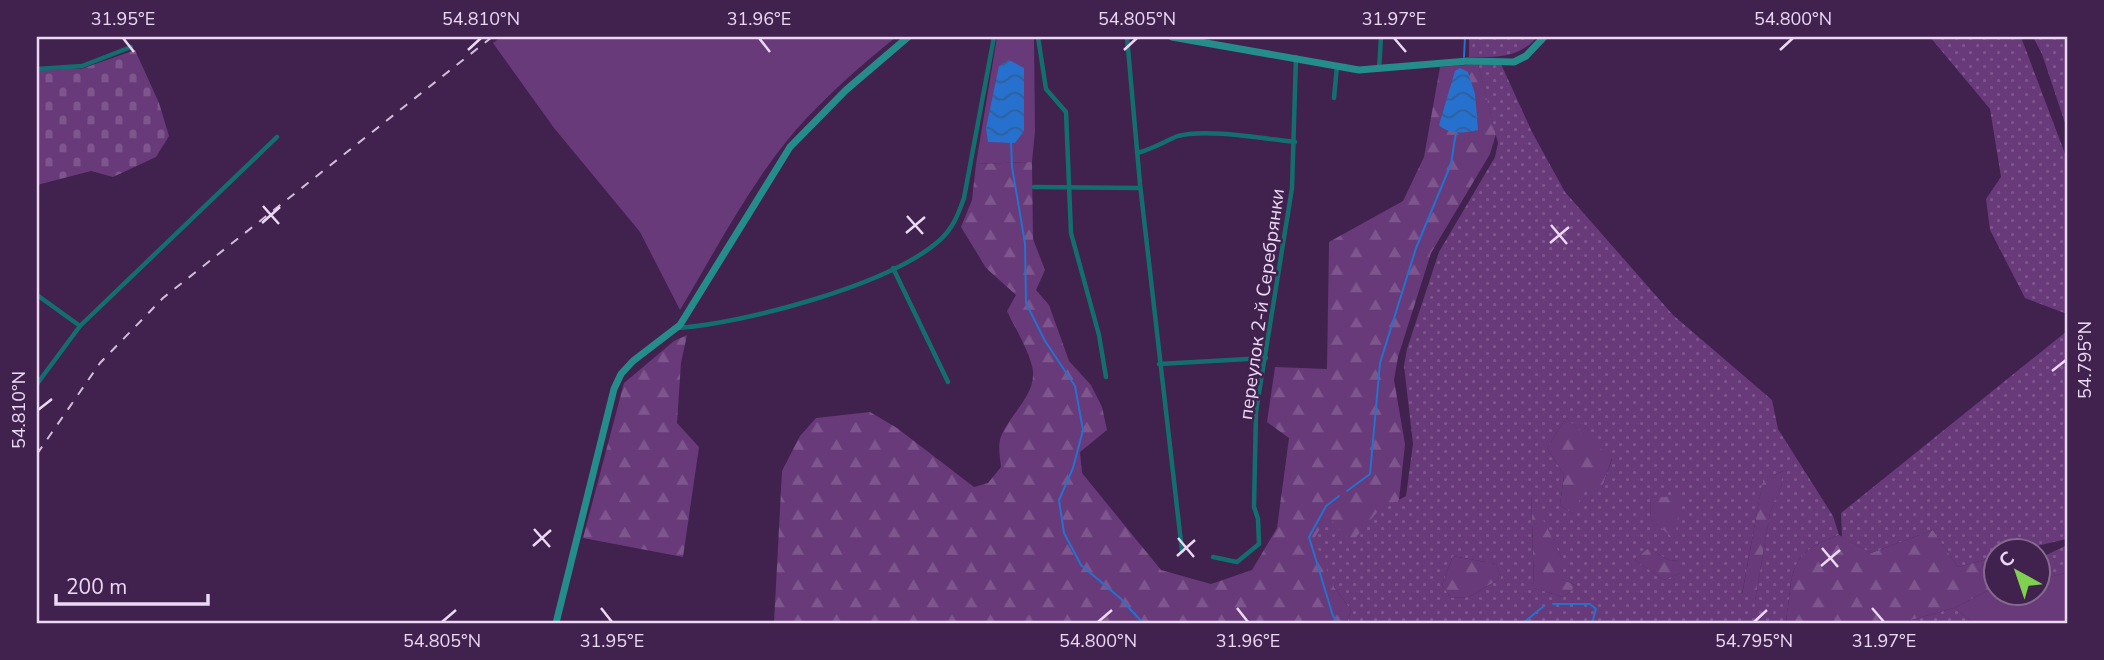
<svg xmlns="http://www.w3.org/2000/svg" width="2104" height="660" font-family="'Nunito Sans',sans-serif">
<defs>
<pattern id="forest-firs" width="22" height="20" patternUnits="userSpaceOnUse" patternTransform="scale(1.75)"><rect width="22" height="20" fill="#683a7a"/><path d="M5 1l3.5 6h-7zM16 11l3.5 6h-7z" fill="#7e568d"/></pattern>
<pattern id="cemetery-stones" width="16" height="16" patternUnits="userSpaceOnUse" patternTransform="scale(1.75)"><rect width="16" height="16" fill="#683a7a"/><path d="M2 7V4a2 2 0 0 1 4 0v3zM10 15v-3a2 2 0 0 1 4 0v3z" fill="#7e568d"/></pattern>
<pattern id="park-dots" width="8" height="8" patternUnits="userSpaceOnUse" patternTransform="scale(1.75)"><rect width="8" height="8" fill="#683a7a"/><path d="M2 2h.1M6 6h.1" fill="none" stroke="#7e568d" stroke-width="1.8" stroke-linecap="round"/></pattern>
<pattern id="water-waves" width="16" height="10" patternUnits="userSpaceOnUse" patternTransform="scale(1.75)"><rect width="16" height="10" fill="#2571cd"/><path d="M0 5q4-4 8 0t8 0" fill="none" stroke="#325e98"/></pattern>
</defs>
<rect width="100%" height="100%" fill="#41214d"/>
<g fill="#683a7a">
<path d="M501 37H896C860 66 826 96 795 131 749 185 716 250 680 310L640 232 554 128 493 43Z"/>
<path d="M997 37H1034L1035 131 1032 162 976 164Z"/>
<path d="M2038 572 2041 579 2065 573 2067 575V623H1974L1954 608 1995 587 1996 594H2038Z"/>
</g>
<g fill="url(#forest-firs)">
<path d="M1478 64 1496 134 1490 154 1431 253 1398 357 1394 380 1405 444 1399 500C1362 520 1349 549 1334 587L1351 610 1347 623H774L782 471 800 436 816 418 870 412 897 428 974 487 988 483 1001 467C1000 456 997 444 1002 434 1011 413 1039 392 1032 366 1027 347 1015 328 1007 311L1016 295 986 268 961 227 972 200 976 164 1032 162 1033 239 1045 270 1036 290 1049 305 1069 361 1091 385 1102 407 1107 430 1080 452 1082 473 1161 570 1211 584 1252 570 1277 528 1289 438 1267 422 1275 367 1327 369 1329 242 1403 201 1424 157 1440 67Z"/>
<path d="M687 335 681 363 677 423 699 447 683 557 583 538 624 383 674 341Z"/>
<path d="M1566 418 1612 458 1602 488 1573 514 1560 505 1564 475 1547 448Z"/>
<path d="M1784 471 1781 487 1770 513 1755 601 1742 595 1763 479Z"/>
<path d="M1531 491 1562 559V579L1577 586 1563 597 1534 588Z"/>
<path d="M1685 494 1674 540 1651 519 1650 498Z"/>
<path d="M1933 530 1958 567 1995 557V587L1954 608 1901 623H1786C1794 572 1785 554 1839 535L1871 553Z"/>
<path d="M1648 548 1669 560 1680 561V573L1664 580 1635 560Z"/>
<path d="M1453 556 1496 564 1501 578 1469 597 1451 598 1442 585Z"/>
</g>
<path fill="url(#cemetery-stones)" d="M135 50 159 103 169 136 156 157 113 177 91 171 37 185V70L60 67 81 69Z"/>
<g fill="url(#park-dots)" fill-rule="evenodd">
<path d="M1469 37H1537C1518 59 1495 57 1469 57Z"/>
<path d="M1930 37H2021L2067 159V314L2025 298 1990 230 1986 199 2001 177 1990 109Z"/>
<path d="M2033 37H2067V129L2042 54Z"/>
<path d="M1478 64H1501L1532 132 1565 192 1673 315 1772 400 1778 429 1833 516 1839 535C1785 554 1794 572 1786 623H1347L1351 610 1334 587 1314 539 1327 516 1352 542 1378 511 1406 496 1413 444 1404 366 1407 349 1439 252 1495 157 1498 143ZM1566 418 1612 459 1602 488 1584 491 1573 514 1560 505 1564 475 1547 448ZM1783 471 1781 487 1770 513 1755 601 1742 594 1763 480ZM1531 494 1562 559V579L1577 586 1563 597 1534 588ZM1684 495 1674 539 1651 519 1650 498ZM1648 548 1669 560 1680 561V573L1664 580 1635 560ZM1453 556 1496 564 1501 578 1469 597 1451 598 1442 585Z"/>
<path d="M2067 331V539L2014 551 1996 552 1995 557 1958 567 1933 530 1871 553 1842 537 1841 513Z"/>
<path d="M2067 545V575L2065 573 2041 579 2038 559Z"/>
<path d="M1954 608 1974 623H1901Z"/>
</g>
<g fill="url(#water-waves)">
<path d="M1009 60 1024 68V131L1015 143 988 142 986 128 999 66Z"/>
<path d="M1460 68 1468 72 1475 94 1478 130C1465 133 1449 135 1439 125L1455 71Z"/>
</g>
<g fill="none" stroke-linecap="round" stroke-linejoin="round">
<g stroke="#2571cd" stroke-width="2">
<path d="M1464 57 1465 37"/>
<path d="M1011 141 1012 167 1025 243 1026 303 1045 341 1075 386 1083 430 1073 468 1059 500 1064 533 1081 565 1120 598 1143 623"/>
<path d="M1347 491 1370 474 1380 363 1416 248 1451 164 1456 132"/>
<path d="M1553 604H1590L1596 609 1592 623"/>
<path d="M1338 623 1333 616 1309 537 1326 506 1339 496"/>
<path d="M1523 623 1544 606"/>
</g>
<g stroke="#136e6f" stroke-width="4.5">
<path d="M1038 37 1046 89 1066 112 1071 233 1099 335 1106 377"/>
<path d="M1127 37 1140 184 1182 551"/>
<path d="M37 69 82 66 131 47"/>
<path d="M1379 69 1381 37"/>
<path d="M1334 98 1337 66"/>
<path d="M1137 153C1153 149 1165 141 1178 136 1205 128 1266 139 1295 142"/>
<path d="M1034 187 1140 188"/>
<path d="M893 268 948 382"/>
<path d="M37 295 80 326"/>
<path d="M678 328C745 323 890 285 940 240 953 228 958 215 964 198L994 37"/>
<path d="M1159 364 1266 358"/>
<path d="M37 384 80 326 277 137"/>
<path d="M1213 557 1237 562 1259 544 1258 519 1254 507 1256 412 1292 188 1296 57"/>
</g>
<g stroke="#258c8c" stroke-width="7">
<path d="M1172 37 1359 70 1468 61 1514 62 1526 56 1544 37"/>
<path d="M556 623 614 389 621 374 633 361 680 325 790 147 846 90 908 37"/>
</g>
<path stroke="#d2bddb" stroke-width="2" stroke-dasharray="9 9" stroke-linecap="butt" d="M37 454 100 363 163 298 492 37"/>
</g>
<path fill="none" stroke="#ebd8f3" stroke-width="2.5" d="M123 38 134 52M759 38 770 52M1394 38 1406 52M468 50 481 38M1124 50 1137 38M1780 50 1793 38M263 206 279 224M907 216 923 234M262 223 280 207M1551 225 1567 244M906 233 925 217M1550 243 1569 227M2052 371 2066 360M38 410 52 399M534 529 550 547M1178 538 1194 557M533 546 551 530M1822 548 1838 567M1177 556 1195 540M1821 566 1840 550M601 608 612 622M1237 608 1248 622M1872 608 1884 622M442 622 456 610M1098 622 1112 610M1754 622 1767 610"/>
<g text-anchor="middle" stroke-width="5" stroke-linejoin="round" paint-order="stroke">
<g font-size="19" fill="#ebd8f3" stroke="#41214d">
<text transform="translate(1261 304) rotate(-82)" y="7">переулок 2-й Серебрянки</text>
</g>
</g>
<rect width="2104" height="660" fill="none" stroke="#41214d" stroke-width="77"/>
<g transform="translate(2017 572) rotate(320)"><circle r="33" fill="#41214d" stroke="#856a8f" stroke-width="2"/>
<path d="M0-5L12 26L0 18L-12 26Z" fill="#80d051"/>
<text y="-10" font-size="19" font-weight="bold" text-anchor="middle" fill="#ebd8f3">С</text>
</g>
<path d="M56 594v10h152v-10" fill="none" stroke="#ebd8f3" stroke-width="3.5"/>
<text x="66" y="594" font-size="21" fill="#ebd8f3" stroke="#41214d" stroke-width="5" paint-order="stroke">200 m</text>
<rect x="38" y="38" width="2028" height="584" fill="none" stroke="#ebd8f3" stroke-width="2.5"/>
<g font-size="18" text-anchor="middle" fill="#ebd8f3">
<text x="123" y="25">31.95°E</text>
<text x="481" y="25">54.810°N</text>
<text x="759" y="25">31.96°E</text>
<text x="1137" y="25">54.805°N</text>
<text x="1394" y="25">31.97°E</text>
<text x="1793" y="25">54.800°N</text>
<text transform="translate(2085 360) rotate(-90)" y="6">54.795°N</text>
<text transform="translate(19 410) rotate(-90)" y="6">54.810°N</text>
<text x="442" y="647">54.805°N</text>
<text x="612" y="647">31.95°E</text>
<text x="1098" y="647">54.800°N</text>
<text x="1248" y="647">31.96°E</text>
<text x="1754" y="647">54.795°N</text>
<text x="1884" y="647">31.97°E</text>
</g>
</svg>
